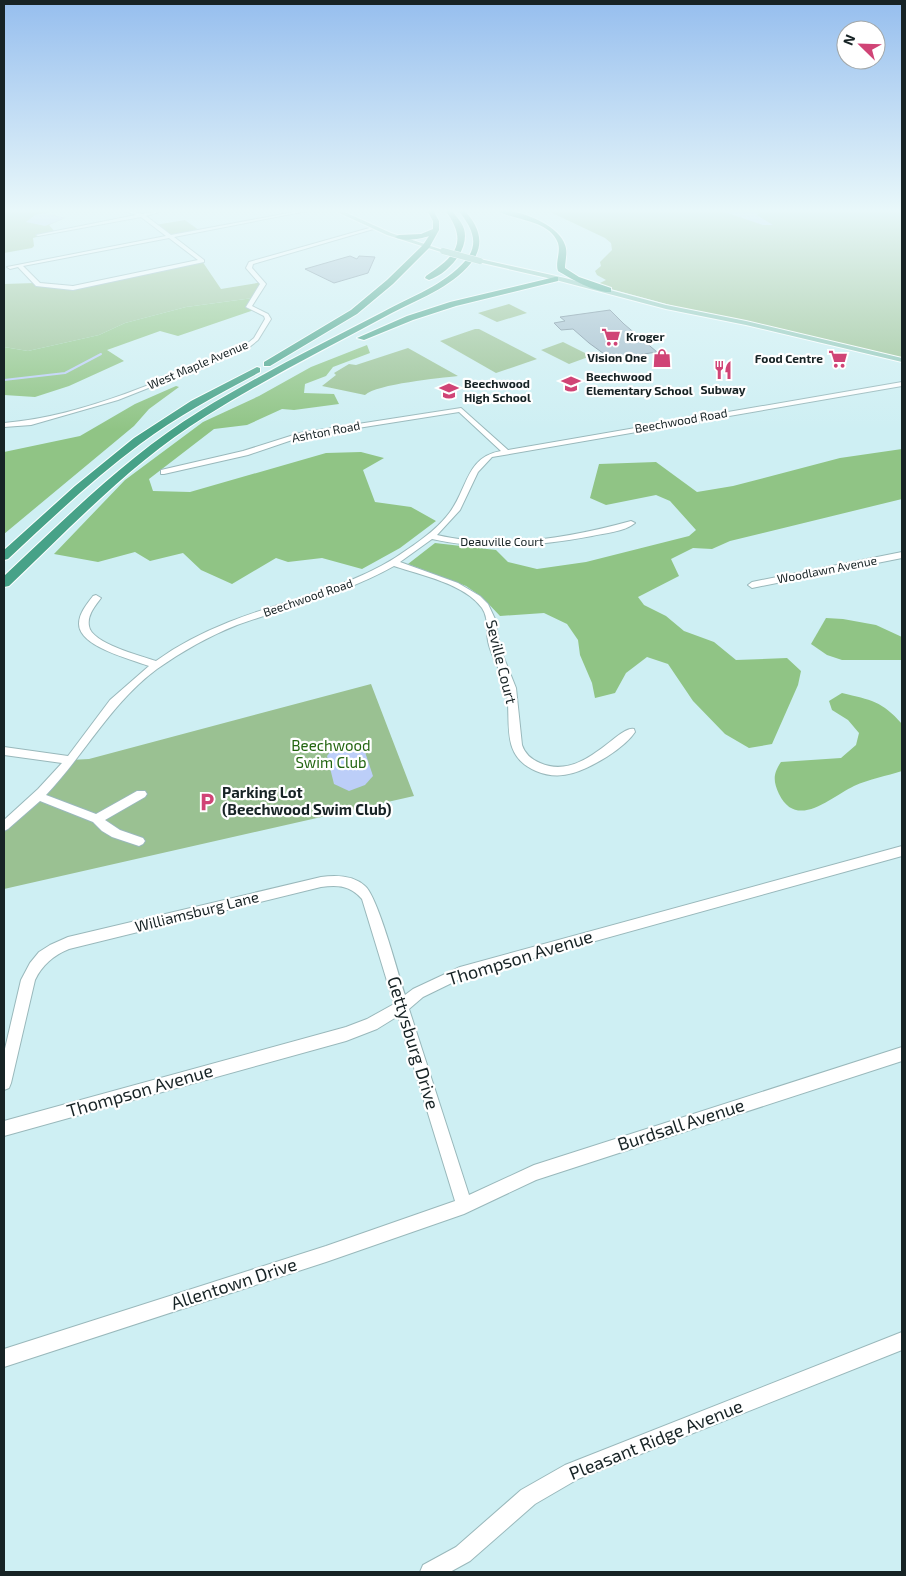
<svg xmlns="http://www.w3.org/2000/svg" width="906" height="1576" font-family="'Exo 2',sans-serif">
<rect width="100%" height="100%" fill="#ceeff3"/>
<g fill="#9ac192">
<path d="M4 210H57L44 213 65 218 49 225 55 232 33 238 34 246 32 248 4 253Z"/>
<path d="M546 210H902V360L692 311 596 285 606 280 597 275 595 271 601 266 600 262 612 250 611 243 605 238Z"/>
<path d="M185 220 200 231 169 237 155 225Z"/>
<path d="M202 261 221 289 263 282 253 298 186 307 125 323 99 335 28 351 4 347V284L35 283 66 288Z"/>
<path d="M509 304 527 313 497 322 478 313Z"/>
<path d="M475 329H479L537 359 496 373 440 341Z"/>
<path d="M563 342 591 356 569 364 541 350Z"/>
<path d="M408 348 458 376C440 378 377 384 365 395L322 386 336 375 334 373 349 364 356 365Z"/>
<path d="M371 684 414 796 4 889V826L16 817 70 760 89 759Z"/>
</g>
<g fill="#90c485">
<path d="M253 298 249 305 254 310 178 336 160 331 107 350 124 361 69 386 35 397 4 395V347L28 351 99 335 125 323 186 307Z"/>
<path d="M367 345 370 353 333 367 326 376 305 384 304 393 334 394 339 404 294 410 282 409 247 425 214 429 149 479 153 491 190 492 326 453 361 452 384 458 363 470 375 502 411 507 436 521 400 548 362 569 322 558 288 562 276 558 232 584 201 570 183 553 150 561 135 552 98 562 54 554 125 480 203 422 259 396 311 367Z"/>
<path d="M176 386 179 387 149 409 134 426 4 534V452L80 436 135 404Z"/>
<path d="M902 449V499L730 541 712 549 693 548 671 559 679 576 638 597 644 605 666 616 684 631 714 642 736 660 787 658 801 671 798 685 772 744 749 748 725 734 693 701 668 664 647 657 626 673 615 693 595 698 592 683 580 655 578 640 567 624 544 613 500 616 482 597 466 586 408 564 435 543 496 550 508 562 537 569 586 562 689 536 696 530 670 501 656 495 606 505 590 498 599 464 656 462 697 492 733 486 840 458Z"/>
<path d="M826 618 843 619 876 625 902 637V660H842L827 655 811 644Z"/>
<path d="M842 693C871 700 882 701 902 724V771C887 776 869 779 854 786 832 796 797 831 779 794 773 781 773 774 781 762L841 758 856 745 859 733 848 720 832 710 829 701Z"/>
</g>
<g fill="#bccef8">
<path d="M718 210H750L759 213 757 215 773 225H763Z"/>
<path d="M43 213 65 218 45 226 26 222 35 215Z"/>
<path d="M350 742 364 749 373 776 365 785 349 791 334 784 327 756 335 746Z"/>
</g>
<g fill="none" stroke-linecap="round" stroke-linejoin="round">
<path stroke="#bccef8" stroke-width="2" d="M4 380 65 373 101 354"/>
</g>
<g fill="#a3bccb" stroke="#6f8695">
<path d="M350 256 357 259 359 256 375 257 368 273 334 283 305 269Z"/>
<path d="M610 310 624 324 657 352 611 359 589 343 573 329 561 330 554 323 565 321 560 317Z"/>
</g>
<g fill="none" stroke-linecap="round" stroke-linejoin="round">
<g stroke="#99b8bb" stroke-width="2">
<g id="minor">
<path d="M122 210H128L142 214 165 210 146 216 171 235 305 210H312L174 237 204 260V262L73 290 36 286 18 267 10 269 7 267 166 236 141 217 38 236 36 235 136 215ZM169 238 198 260 73 286 40 283 23 266Z"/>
<path d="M373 227 377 228 253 264 252 268 266 284 252 306 268 314 271 319 258 340 247 349 118 400 31 425 4 427V423C87 416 166 377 243 347L254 338 265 319 264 316 246 307 260 284 246 268 249 262Z"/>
<path d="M902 382V386L492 457 478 472 460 510 437 535C501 550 568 538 631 521L635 523C624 532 605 533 592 536 538 546 486 551 432 539L400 562 458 583 480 596 488 604 495 619 500 648 516 688 522 745C525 754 531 759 540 763 583 782 618 725 634 729L635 732C625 748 591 768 573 773 560 777 548 776 536 771 498 755 513 719 506 688 502 671 491 658 488 641 486 631 489 618 482 608 465 584 421 575 394 566 345 594 290 606 237 625 209 636 181 652 157 669 111 703 85 754 46 795L96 814 137 791H145L147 794 145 797 105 820 120 830 143 838 145 841 143 844 139 846 112 837 102 831 93 822 40 801 8 829 4 831V820L38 789 62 763 4 755V747L68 756 110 700 149 666C131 659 79 647 79 624 79 613 87 604 93 596L96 595 101 598C95 606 87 615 89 626 91 643 141 656 156 661 178 645 204 632 229 622 289 598 355 588 408 549 423 539 439 527 450 512 468 488 466 457 501 451L459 412 301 437 248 455 164 474H161V470L243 451 300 433 461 408 508 450Z"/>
<path d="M902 552V558L752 588 748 585 752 582Z"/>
<path d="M902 846V856L462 978 423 997 409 1009 469 1195 534 1165 902 1047V1061L536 1180 464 1214 326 1262 4 1367V1349L326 1246 455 1201 398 1016 377 1029 346 1041 4 1136V1121L346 1027 367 1019 394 1004 362 899C350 885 337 885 321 887L69 949C54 955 42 965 35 980L11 1083 9 1088 4 1090V1053L21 980 30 963 39 952 50 945 68 937 321 877C336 875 353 875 365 886 378 897 398 974 405 995L413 989 460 967Z"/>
<path d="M902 1332V1350L578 1479 535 1504 470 1561 450 1572H420L423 1565 456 1547 521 1490 565 1465Z"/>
</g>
</g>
<g stroke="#fff" stroke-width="2">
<g id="major">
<path d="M333 210H340L391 233 446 251 441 252 387 235Z"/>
<path d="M480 259 565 278 666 305 746 321 902 358V362L746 325 666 309 552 279 478 262 477 261Z"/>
</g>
</g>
<g stroke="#fff" stroke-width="2">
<g id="highway">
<path d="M427 210H433L439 221V230L429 248 393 284 357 314 270 366H264V362L351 310 387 280 423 245 429 236C421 239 403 242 395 237L399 235 421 234 433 229V221Z"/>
<path d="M445 210H451C456 216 462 222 464 229 470 250 447 274 429 280L425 278 426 276C456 256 469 242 445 210Z"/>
<path d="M458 210H464C479 226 486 244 471 263 451 288 416 300 388 315 327 348 265 379 206 416 132 462 72 526 9 586L4 587V576C66 518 127 456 200 411 259 375 321 344 383 312 410 297 445 285 466 260 481 242 470 225 458 210Z"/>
<path d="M496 210C515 208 559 224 565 245 568 252 565 261 565 268L579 277 611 288V292C596 293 571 279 558 271 555 262 561 252 558 243 549 219 513 221 496 210Z"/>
<path d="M555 277H558V281L456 306 413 320 364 340 357 338 407 316 450 302Z"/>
<path d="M257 367 260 368V372C219 394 177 416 140 444 93 479 51 519 8 559L4 560V550L75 486 134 438 191 401Z"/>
</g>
</g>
<use href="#minor" fill="#fff" fill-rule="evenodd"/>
<use href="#major" fill="#91c7b8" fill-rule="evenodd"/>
<use href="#highway" fill="#47a288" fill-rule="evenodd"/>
<g stroke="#fff" stroke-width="7" stroke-linecap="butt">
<path id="major-bridge" d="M443 251 480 261"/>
</g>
<use href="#major-bridge" stroke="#91c7b8" stroke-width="6"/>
</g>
<linearGradient id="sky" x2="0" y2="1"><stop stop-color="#96beee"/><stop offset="0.49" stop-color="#e9f8fa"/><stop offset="1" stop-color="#e9f8fa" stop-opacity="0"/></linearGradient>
<rect width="906" height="430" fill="url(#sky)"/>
<defs>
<g id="supermarket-bare" transform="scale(1.5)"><path d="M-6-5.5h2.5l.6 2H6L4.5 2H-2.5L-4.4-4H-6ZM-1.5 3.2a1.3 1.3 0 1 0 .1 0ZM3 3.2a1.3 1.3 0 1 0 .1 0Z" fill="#d04476" stroke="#fff" stroke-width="2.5" paint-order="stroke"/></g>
<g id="shop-bare" transform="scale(1.5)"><path d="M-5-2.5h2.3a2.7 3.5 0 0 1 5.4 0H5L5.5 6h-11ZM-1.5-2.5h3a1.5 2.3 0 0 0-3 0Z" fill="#d04476" stroke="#fff" stroke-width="2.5" paint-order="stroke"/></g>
<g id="restaurant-bare" transform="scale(1.5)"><path d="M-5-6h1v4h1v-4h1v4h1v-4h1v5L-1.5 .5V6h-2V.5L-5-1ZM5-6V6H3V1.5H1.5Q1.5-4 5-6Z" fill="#d04476" stroke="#fff" stroke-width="2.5" paint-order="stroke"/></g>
<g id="school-bare" transform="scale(1.5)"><path d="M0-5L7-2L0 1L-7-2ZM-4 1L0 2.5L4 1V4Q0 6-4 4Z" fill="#d04476" stroke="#fff" stroke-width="2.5" paint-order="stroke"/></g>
<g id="parking-bare" transform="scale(1.5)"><path d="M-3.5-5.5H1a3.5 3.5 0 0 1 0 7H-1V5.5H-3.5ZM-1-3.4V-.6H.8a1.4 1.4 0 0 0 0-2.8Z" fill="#d04476" stroke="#fff" stroke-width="2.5" paint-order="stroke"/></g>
</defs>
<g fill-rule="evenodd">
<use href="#supermarket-bare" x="611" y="337"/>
<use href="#shop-bare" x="662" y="358"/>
<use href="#supermarket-bare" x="838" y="359"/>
<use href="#restaurant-bare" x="723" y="370"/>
<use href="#school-bare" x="571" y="384"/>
<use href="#school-bare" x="449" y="391"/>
<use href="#parking-bare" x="207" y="802"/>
</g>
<g text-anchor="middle" stroke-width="4.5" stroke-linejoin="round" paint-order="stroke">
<g font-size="12" font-weight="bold" fill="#172325" stroke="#fff" text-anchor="start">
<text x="626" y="341">Kroger</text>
<text x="647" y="362" text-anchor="end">Vision One</text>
<text x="823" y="363" text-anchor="end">Food Centre</text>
<text x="586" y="381">Beechwood<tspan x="586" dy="14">Elementary School</tspan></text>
<text x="464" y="388">Beechwood<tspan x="464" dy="14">High School</tspan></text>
<text x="723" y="394" text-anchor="middle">Subway</text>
</g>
<g font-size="12" fill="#172325" stroke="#fff">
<text transform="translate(198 365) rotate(-23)" y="4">West Maple Avenue</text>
<text transform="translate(681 421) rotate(-10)" y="4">Beechwood Road</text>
<text transform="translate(326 432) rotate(-11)" y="4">Ashton Road</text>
<text x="502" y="546">Deauville Court</text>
<text transform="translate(827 570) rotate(-11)" y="4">Woodlawn Avenue</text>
<text transform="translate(308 598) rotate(-19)" y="4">Beechwood Road</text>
</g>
<g font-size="15" fill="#172325" stroke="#fff">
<text transform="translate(501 662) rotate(76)" y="5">Seville Court</text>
<text transform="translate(197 912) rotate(-14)" y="5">Williamsburg Lane</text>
</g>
<g font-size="15" fill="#226510" stroke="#fff">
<text x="331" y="751">Beechwood<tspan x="331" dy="17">Swim Club</tspan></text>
</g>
<g font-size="15" font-weight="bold" fill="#172325" stroke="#fff" text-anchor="start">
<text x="222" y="798">Parking Lot<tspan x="222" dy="17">(Beechwood Swim Club)</tspan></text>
</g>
<g font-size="18" fill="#172325" stroke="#fff">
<text transform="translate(520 958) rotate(-17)" y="6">Thompson Avenue</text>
<text transform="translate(413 1043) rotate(73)" y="6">Gettysburg Drive</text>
<text transform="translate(140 1091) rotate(-16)" y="6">Thompson Avenue</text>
<text transform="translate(681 1125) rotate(-18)" y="6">Burdsall Avenue</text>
<text transform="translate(234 1284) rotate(-18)" y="6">Allentown Drive</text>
<text transform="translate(656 1440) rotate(-22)" y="6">Pleasant Ridge Avenue</text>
</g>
</g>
<rect width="906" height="1576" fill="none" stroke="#172325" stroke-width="10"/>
<g transform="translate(861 45) rotate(293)"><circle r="24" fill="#ffffff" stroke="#a2a7a8"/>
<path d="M0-4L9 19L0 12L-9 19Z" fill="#d04476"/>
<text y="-8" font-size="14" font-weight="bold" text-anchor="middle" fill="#172325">N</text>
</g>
</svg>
